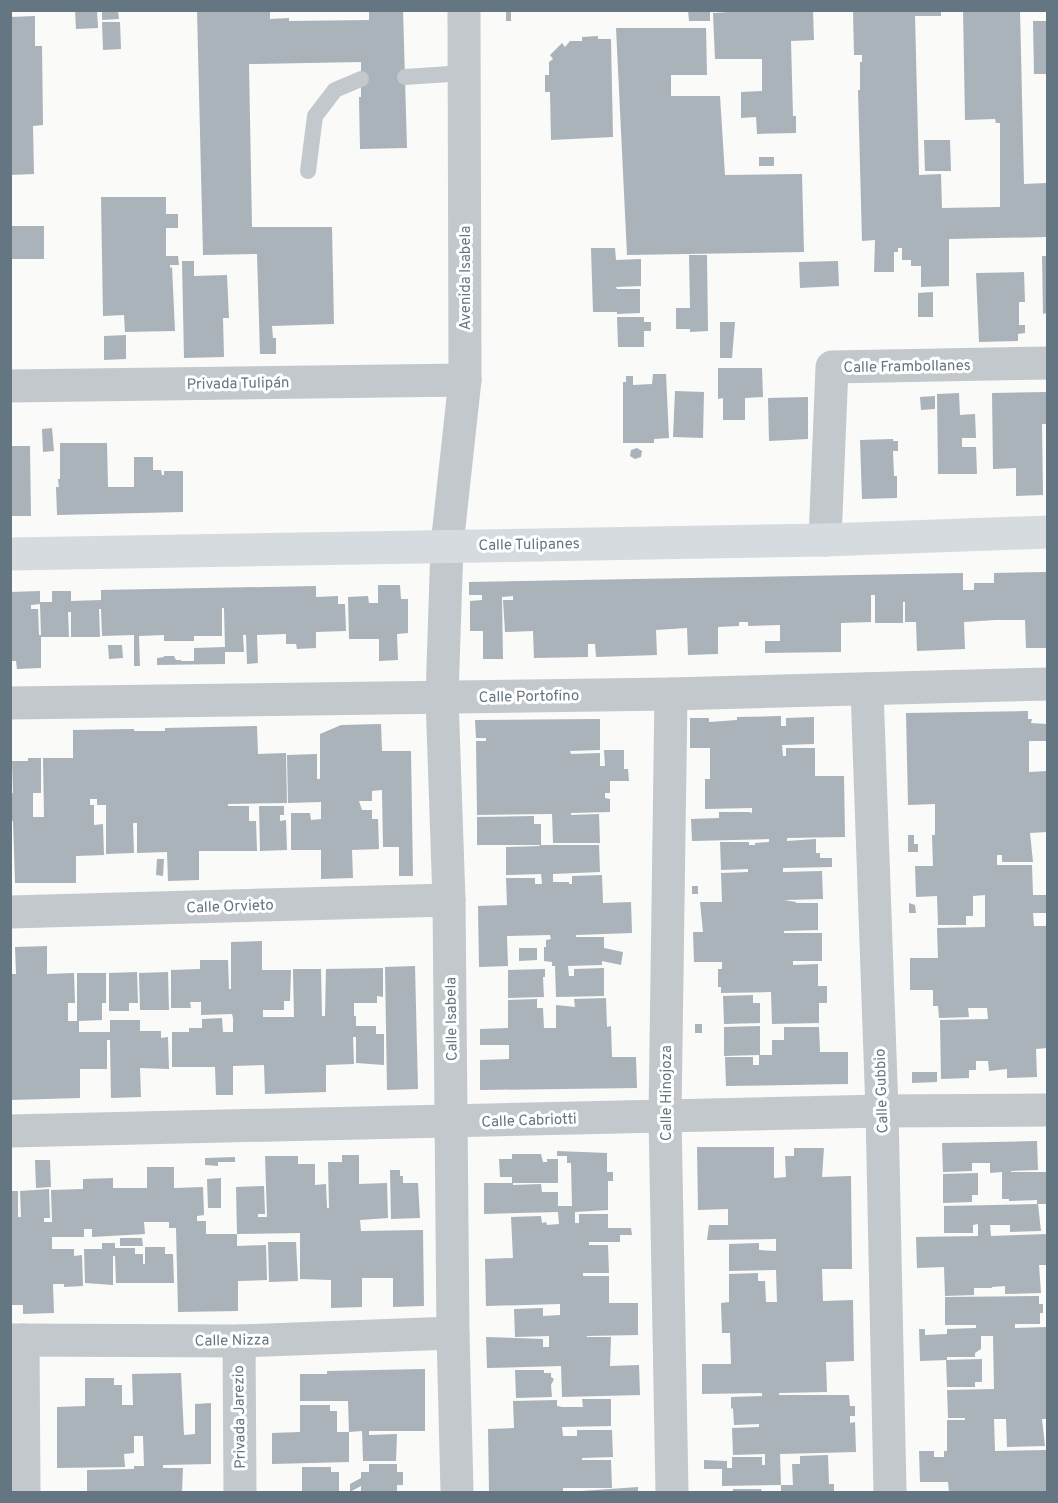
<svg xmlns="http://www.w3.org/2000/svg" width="1058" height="1503" font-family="Overpass,sans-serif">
<rect width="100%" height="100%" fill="#fafaf8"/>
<g fill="#aab3b9" fill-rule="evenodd">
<path d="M75 10H97L98 28 76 29Z"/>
<path d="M102 10H118L119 19 102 20Z"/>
<path d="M197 10H270V19L289 18V21L369 20V10H403L407 148 360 149 359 97H361V62L249 64 252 227H332L334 324 272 326 273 338H276V354H260L257 254 203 255Z"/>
<rect x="506" y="10" width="5" height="11"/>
<path d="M688 10H710V21H689Z"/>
<path d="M760 10H813L814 40 791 41 793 116H796V133L757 134 756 117 741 118V92L762 91V59H715L713 13Z"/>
<path d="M853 10H941V16H915L919 175 941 174 942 208 1000 207V123H996L995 119 965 120 963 10H1020L1024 184 1047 183V237L949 239V286L921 287V266H911V260H902V248H898V252H894V272H874L875 240 862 241 858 90H860V62H862V55H854Z"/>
<path d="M35 16V46H42L43 125 33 126 34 174 10 175V17Z"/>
<path d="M1033 21H1047V74H1034Z"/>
<path d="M102 22H120L121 49 103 50Z"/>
<path d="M616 28H706L707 75H671V96H720L725 175 802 174 804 252 627 255Z"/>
<path d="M598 36V39H611L613 137 551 140 550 92H545V75H549V62L553 59 550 55 562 43 565 47 570 41H582V37Z"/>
<path d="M924 140H950L951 171H925Z"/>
<rect x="759" y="157" width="15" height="9"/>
<path d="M101 197H166V214H178V228H166V256H178L179 265H170V268L172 267 175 331 125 332 124 315 103 316Z"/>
<rect x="10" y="226" width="34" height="33"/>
<path d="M591 248H615L616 260 641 259V286L616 287 617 289H640V313L617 314V312H593Z"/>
<path d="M689 255H707L708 331 690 332V329H676V308H690Z"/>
<path d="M1042 256H1047V313L1043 314Z"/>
<path d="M182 261H194V276L227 275 229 318H223L224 357 184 358Z"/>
<path d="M838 261 839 286 800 288 799 262Z"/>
<path d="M1024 272 1025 302H1019V325H1025V333L1018 334V341L979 342 976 273Z"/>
<path d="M933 292V317H918V293Z"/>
<path d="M617 317H644V322H651V331H644V347H618Z"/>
<path d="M720 322H735L732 358H720Z"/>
<path d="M126 335V359L104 360V336Z"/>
<path d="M718 368H762L763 397 745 398V420H723V398L718 399Z"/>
<path d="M653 374H666L669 438 654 439V443H623V382H626V376H633V385L652 384Z"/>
<path d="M675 391 704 392 703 438 673 437Z"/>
<path d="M1047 392V424H1042L1043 495 1016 496V468L993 469 992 393Z"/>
<path d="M959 393 960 415 975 414 976 438H962V447H976L977 474H938L937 394Z"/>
<path d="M935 396V409L921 410 920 397Z"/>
<path d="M808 397V439L769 441 768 398Z"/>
<path d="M52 428 54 451 43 452 42 429Z"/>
<path d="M893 439V441H898V451H893L894 476H897V498L862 499 860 440Z"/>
<path d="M60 443H107L108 487H134V457H153V470H161L162 475H164V471H183V512L57 515 56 487H59L58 479H60Z"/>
<path d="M10 446H30L31 516H10Z"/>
<path d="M637 448 642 451 641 457 635 459 630 456 631 450Z"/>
<path d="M1047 572V648H1026L1025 620H995L964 622 965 649 917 651 916 622H905V602H903V623H875V595H871V622L841 623V652L765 653V641H780V625L748 626V622H739V626L718 627V654L688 655 687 628 656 630 657 655 596 657 595 644H588V657L534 658 533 631 505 632 503 600H513V596L502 597 503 659H483V631H470V601L482 600V595H469V582L963 573V590H974V583H994V573Z"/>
<path d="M378 585H400L401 599H408V633L397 634 398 660 379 661V639H349L348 597 368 596 369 603H378Z"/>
<path d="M316 586V597L338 596V604H345L346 631 316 632V648L297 649 296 644H286V634L257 635 258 663 247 664 246 635H243L244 652H225V664L157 665V658L164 657V656H174L176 660H181V661H194V648L225 647 224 608H222V636H194V641H164V635L139 636 140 666H134V635L102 636 101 609H99L100 637H71V612H68L69 637H41V668L17 669 16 661H10V592L40 591V602H52V591H71V601L101 600V590ZM40 604 41 635H39L38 609H31V605Z"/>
<path d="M108 645H122L123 658 109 659Z"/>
<path d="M1028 711V719H1032L1031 723 1047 724V741H1029V772L1047 771V832L1030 833 1033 862H1002V855H997V865H1032L1033 895H1047V913H1033L1034 926H1047V1048L1036 1049 1037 1077 1007 1078V1069L989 1071 988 1061H976V1070H969V1078L941 1079 940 1020 988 1019 987 1008H968L969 1017 939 1018 938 1006H933V990H910V958H938L937 928 985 927V895L973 896V916H966V925H938L937 896 916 897 915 866H933L932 835H935V804L908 805 906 713Z"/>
<path d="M781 716V726H786V718L814 717V744L782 745 783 756H786V748H815V776H844L845 837 787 838V841L816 839V853H820V858H832V867L783 868V872L822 871 823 899 784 900 796 902V903H818V930L784 931V933H822V961H793V965L818 964V986H827V1003H819V1023L772 1024 771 992 721 993V987H718V969H722V962H694L693 932H703L700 902H722L721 873 748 872V869L721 870 720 842H749V845H755V843L769 842V839L692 841 691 819 719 818V812H749L752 813V808L705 809V779H710V748H690V718H709V722L737 720V717Z"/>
<path d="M600 719V750L570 751 571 754 600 753V766H605L604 750H624V769H628L629 781H610V793H605V798L610 799V812L571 813V815L599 814 600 843H553L552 814 477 815 476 741H486V738H476L475 720Z"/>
<path d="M381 724 382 751H411L413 876H399V847H383L382 790 372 791V801H359L362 810H372V819H378L379 849 352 850 353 878 321 879V850H291V813H310L311 820 321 819V802L288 803 287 755 317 754V779H320V734L341 725Z"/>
<path d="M257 726 258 754 286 753 287 803 228 804V806H249V821H256L257 851H199V880L168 881 167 852 137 853V823H133L134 853 106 854V805H97V799H90V805H94V825L103 824 104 855 76 856V883H15L13 821H10V793H13L12 761H28V758H41V793H33V817H44L43 758H73V730L134 729V731H165V728Z"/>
<path d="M259 806H284V815H280V821L286 820 287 850 260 851Z"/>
<path d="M534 816V824H541V845H599L600 872 553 874V882H569V884H572V876L602 875 603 903 631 902 632 933 576 935V937H604V948L623 952 621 965 602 961V965L568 966 569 976H574V969L604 968V996L556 997 555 966H552V962L544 961V947H546V940L551 939 550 935 507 936 508 966 479 967 478 906 507 905 506 878H535V884H542L541 874 506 875V847L540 846 539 845H477V817Z"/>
<path d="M908 835H914V844H918V852H908Z"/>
<path d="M157 859H164L163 876 156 875Z"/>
<rect x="692" y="886" width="6" height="8"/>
<path d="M909 903 915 905 916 913H909Z"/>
<path d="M262 941V970H291L290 1001H284V1010H263V1017H294L293 969H321L322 1016H325L326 969 383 968V997L377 996V1003H354V1016H356V1026H376V1034H384V1065L356 1063V1037H353L354 1064 326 1065V1092L265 1094 264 1065 233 1066V1095H216L215 1067H172V1032H189V1028H202V1019L222 1018 223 1032H233V1018L232 1014 201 1015V1002H190L191 1008H171V970L200 969V960H228L229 989H231V942Z"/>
<path d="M47 946V974L74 973 75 1003H68V1021H77V973H106V1003H102V1020L79 1021V1032H110V1020H140V1031H161V1038L168 1037 169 1069 140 1068 141 1097 111 1098 110 1040H107V1069H80V1098L10 1100V974H16L15 947Z"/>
<path d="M519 948H537V960L519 961Z"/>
<path d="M415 966 418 1089 387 1090 385 967Z"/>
<path d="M545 969V977H543L544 997 508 998V970Z"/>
<path d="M137 972 138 1003H129V1011H109V973Z"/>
<path d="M168 972 169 1010H140L139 973Z"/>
<path d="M753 995V1003H760V1023L724 1024 723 996Z"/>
<path d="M606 998 607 1027 611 1026 612 1057H636L637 1088 480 1090V1060L509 1059V1045H480V1029L508 1028V1000L537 999V1008H543L544 1028H556V1005L575 1007 574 999Z"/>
<rect x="695" y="1024" width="7" height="9"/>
<path d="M760 1026V1055H772V1040H784V1027H819L820 1052H848V1084L726 1086 725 1057H753V1065H759V1055L724 1056V1027Z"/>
<path d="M912 1072H937V1082L912 1083Z"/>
<path d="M1037 1141 1038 1170 1011 1171V1172H1047V1204H1038L1041 1231 1010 1232V1225H990L991 1236 1047 1234V1265H1039L1041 1293 1005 1294V1286L992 1287V1288H974V1295L945 1296 944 1267 917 1268 916 1237 978 1236V1224L973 1225V1233H944V1206L1037 1204V1200L1009 1201V1199H1002V1172L990 1173V1163H972V1171L943 1172 942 1143Z"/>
<path d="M697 1147H774V1178L786 1177 785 1156H794V1148H824L822 1177 851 1176 852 1269H822L823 1301 853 1300 854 1361 826 1362 827 1392 779 1393V1395H849L850 1406H855V1416H850V1423L855 1422 856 1452 780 1454 781 1485 722 1486V1469H704V1460L727 1461V1468H732V1457H762V1465H765V1454L733 1455 732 1428 759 1427V1424L734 1425 733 1408 731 1409V1397L762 1396V1393L702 1394V1364H731L730 1333H722L721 1303 729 1302V1274L758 1273V1281H765L766 1302H777L776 1270 729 1271V1244L759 1243V1250L776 1251V1239L707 1240 709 1225H728V1209L698 1210Z"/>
<path d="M557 1151 607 1153V1172H613V1181H608V1210L575 1212V1223H579V1214H608V1228H631L632 1235H620V1242H589V1245H608L609 1273H583V1276H609V1303H638V1335L587 1336V1337H611L610 1366 639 1365 640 1395 562 1397 561 1366 487 1368 486 1337 543 1339V1347H549V1336L515 1337 514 1309 543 1308V1316L560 1315V1304L486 1306 485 1259 513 1258 511 1217 541 1216 542 1223 546 1222 547 1225 559 1224 558 1212 484 1214V1183H512V1177H500L499 1159H512V1154H541L543 1162H547V1159H558V1183H513V1185L541 1184 542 1192H558V1206H572L571 1163H567V1156H557Z"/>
<path d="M342 1155H359V1184L387 1183 388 1218 360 1220 361 1231 423 1230 424 1306 393 1307V1278H362V1307L331 1308V1280L300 1279V1233L237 1234 236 1187 264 1186 265 1214H258V1217H267L265 1156H298V1164H315V1185L326 1184 327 1208H329L328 1162H342Z"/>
<path d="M235 1157V1162H218V1166L205 1165V1158Z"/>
<path d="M35 1160H50L51 1187 36 1188Z"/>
<path d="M147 1167H174V1188L203 1187 204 1215 197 1216V1221H206V1234H237V1246L266 1245 267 1280 238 1281V1311L178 1312 176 1228H169V1222H144L145 1234 92 1237V1229H84V1237H52V1249H74V1256L82 1255 83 1286 64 1287V1284H53L54 1313 23 1314V1305H10V1191H18V1217H21L20 1191 49 1189 50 1218H44V1222H52L51 1190 83 1189V1179L113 1178V1188H147Z"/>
<path d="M390 1170H400V1176H403V1183H418L420 1218 391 1219Z"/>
<path d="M978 1173V1195H972V1202L943 1203V1174Z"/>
<path d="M221 1178V1208H208L207 1179Z"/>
<path d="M120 1238H142L143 1246H120Z"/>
<path d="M268 1242H296L298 1281 269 1282Z"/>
<path d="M102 1243H115V1248H135V1254H143V1264H145V1247H165V1254H173L174 1283H116L115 1256H113V1285L85 1283 84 1249H102Z"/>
<path d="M1039 1296V1304H1043V1313H1040V1324H1015V1328L1047 1327V1419H1042L1045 1446 1007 1447 1006 1419H994L995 1451 1047 1450V1492H949L948 1482H920L919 1451H934V1457H944V1451H947V1420H965V1418H948L947 1390 994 1389 993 1336H981V1349L975 1353V1357H947V1360L920 1361 919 1329H925V1335L947 1334V1329L976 1328V1325H945V1297Z"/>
<path d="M982 1359V1382H975V1387H947L946 1360Z"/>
<path d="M425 1369V1431H369V1435L397 1434 396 1461H363L362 1431 349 1432 348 1401H300V1374H327V1371Z"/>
<path d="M515 1370H544V1373H551V1377L554 1379 551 1385 552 1397 516 1398Z"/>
<path d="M181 1373 184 1435 195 1434V1404L211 1403V1464L163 1465V1468H183L182 1492H87V1470L134 1469V1466H144L143 1436H134V1453L124 1454 125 1467 57 1468V1407L85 1406V1378H114V1385H122V1405H133L132 1374Z"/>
<path d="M582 1399H611V1426L562 1427 563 1436H577V1430H612L613 1457 582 1458V1460H611L612 1488H563V1492H489L488 1429 514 1428 513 1401 557 1400V1406L562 1407H583Z"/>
<path d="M300 1405H330V1411H337V1432H349V1462L272 1464V1433L300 1432Z"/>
<path d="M828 1455 829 1484H834V1492H781V1485H793L792 1464H800V1456Z"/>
<path d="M369 1464H397V1472H403V1485H397V1492H361V1486L350 1492V1484L361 1478V1472H369Z"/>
<path d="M302 1467H331V1472H339V1492H302Z"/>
<path d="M638 1487V1492H581V1491Z"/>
<path d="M733 1489H761L762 1492H733Z"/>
</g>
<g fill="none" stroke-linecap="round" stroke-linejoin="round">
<g stroke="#c3c8cc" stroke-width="16">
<path d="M405 77 464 73"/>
<path d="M308 171 315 116 335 90 361 79"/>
</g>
<g stroke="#c3c8cc" stroke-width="33">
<path d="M10 386 465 380"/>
<path d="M825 540 832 367 1048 363"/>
<path d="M867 689 882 1111 890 1492"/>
<path d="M671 694 665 1116 672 1492"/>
<path d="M10 703 671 694 1048 684"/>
<path d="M10 912 449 900"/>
<path d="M10 1131 882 1111 1048 1110"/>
<path d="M10 1340 239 1341 453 1333"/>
<path d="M23 1340 24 1492"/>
<path d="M239 1341 240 1492"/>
<path d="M457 1492 453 1333 449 900 442 697 447 545 465 380 464 10"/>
</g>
<path stroke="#d6dbdf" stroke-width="33" d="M10 554 825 540 1048 532"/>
</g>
<g text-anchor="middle" stroke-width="6" stroke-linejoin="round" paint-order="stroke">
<g font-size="15" fill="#657683" stroke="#fff">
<text transform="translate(465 278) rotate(-90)" y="5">Avenida Isabela</text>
<text transform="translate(907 366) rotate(-1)" y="5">Calle Frambollanes</text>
<text transform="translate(238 383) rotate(-1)" y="5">Privada Tulipán</text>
<text transform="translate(529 544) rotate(-1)" y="5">Calle Tulipanes</text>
<text transform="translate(529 696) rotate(-1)" y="5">Calle Portofino</text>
<text transform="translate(230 906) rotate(-2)" y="5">Calle Orvieto</text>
<text transform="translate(451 1019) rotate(-91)" y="5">Calle Isabela</text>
<text transform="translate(881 1091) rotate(-92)" y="5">Calle Gubbio</text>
<text transform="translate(666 1093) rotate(-90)" y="5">Calle Hinojoza</text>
<text transform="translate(529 1120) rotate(-2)" y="5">Calle Cabriotti</text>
<text transform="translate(232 1340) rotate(-1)" y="5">Calle Nizza</text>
<text transform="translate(239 1417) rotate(-91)" y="5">Privada Jarezio</text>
</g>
</g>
<rect width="1058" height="1503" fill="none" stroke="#657683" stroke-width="24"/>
</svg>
